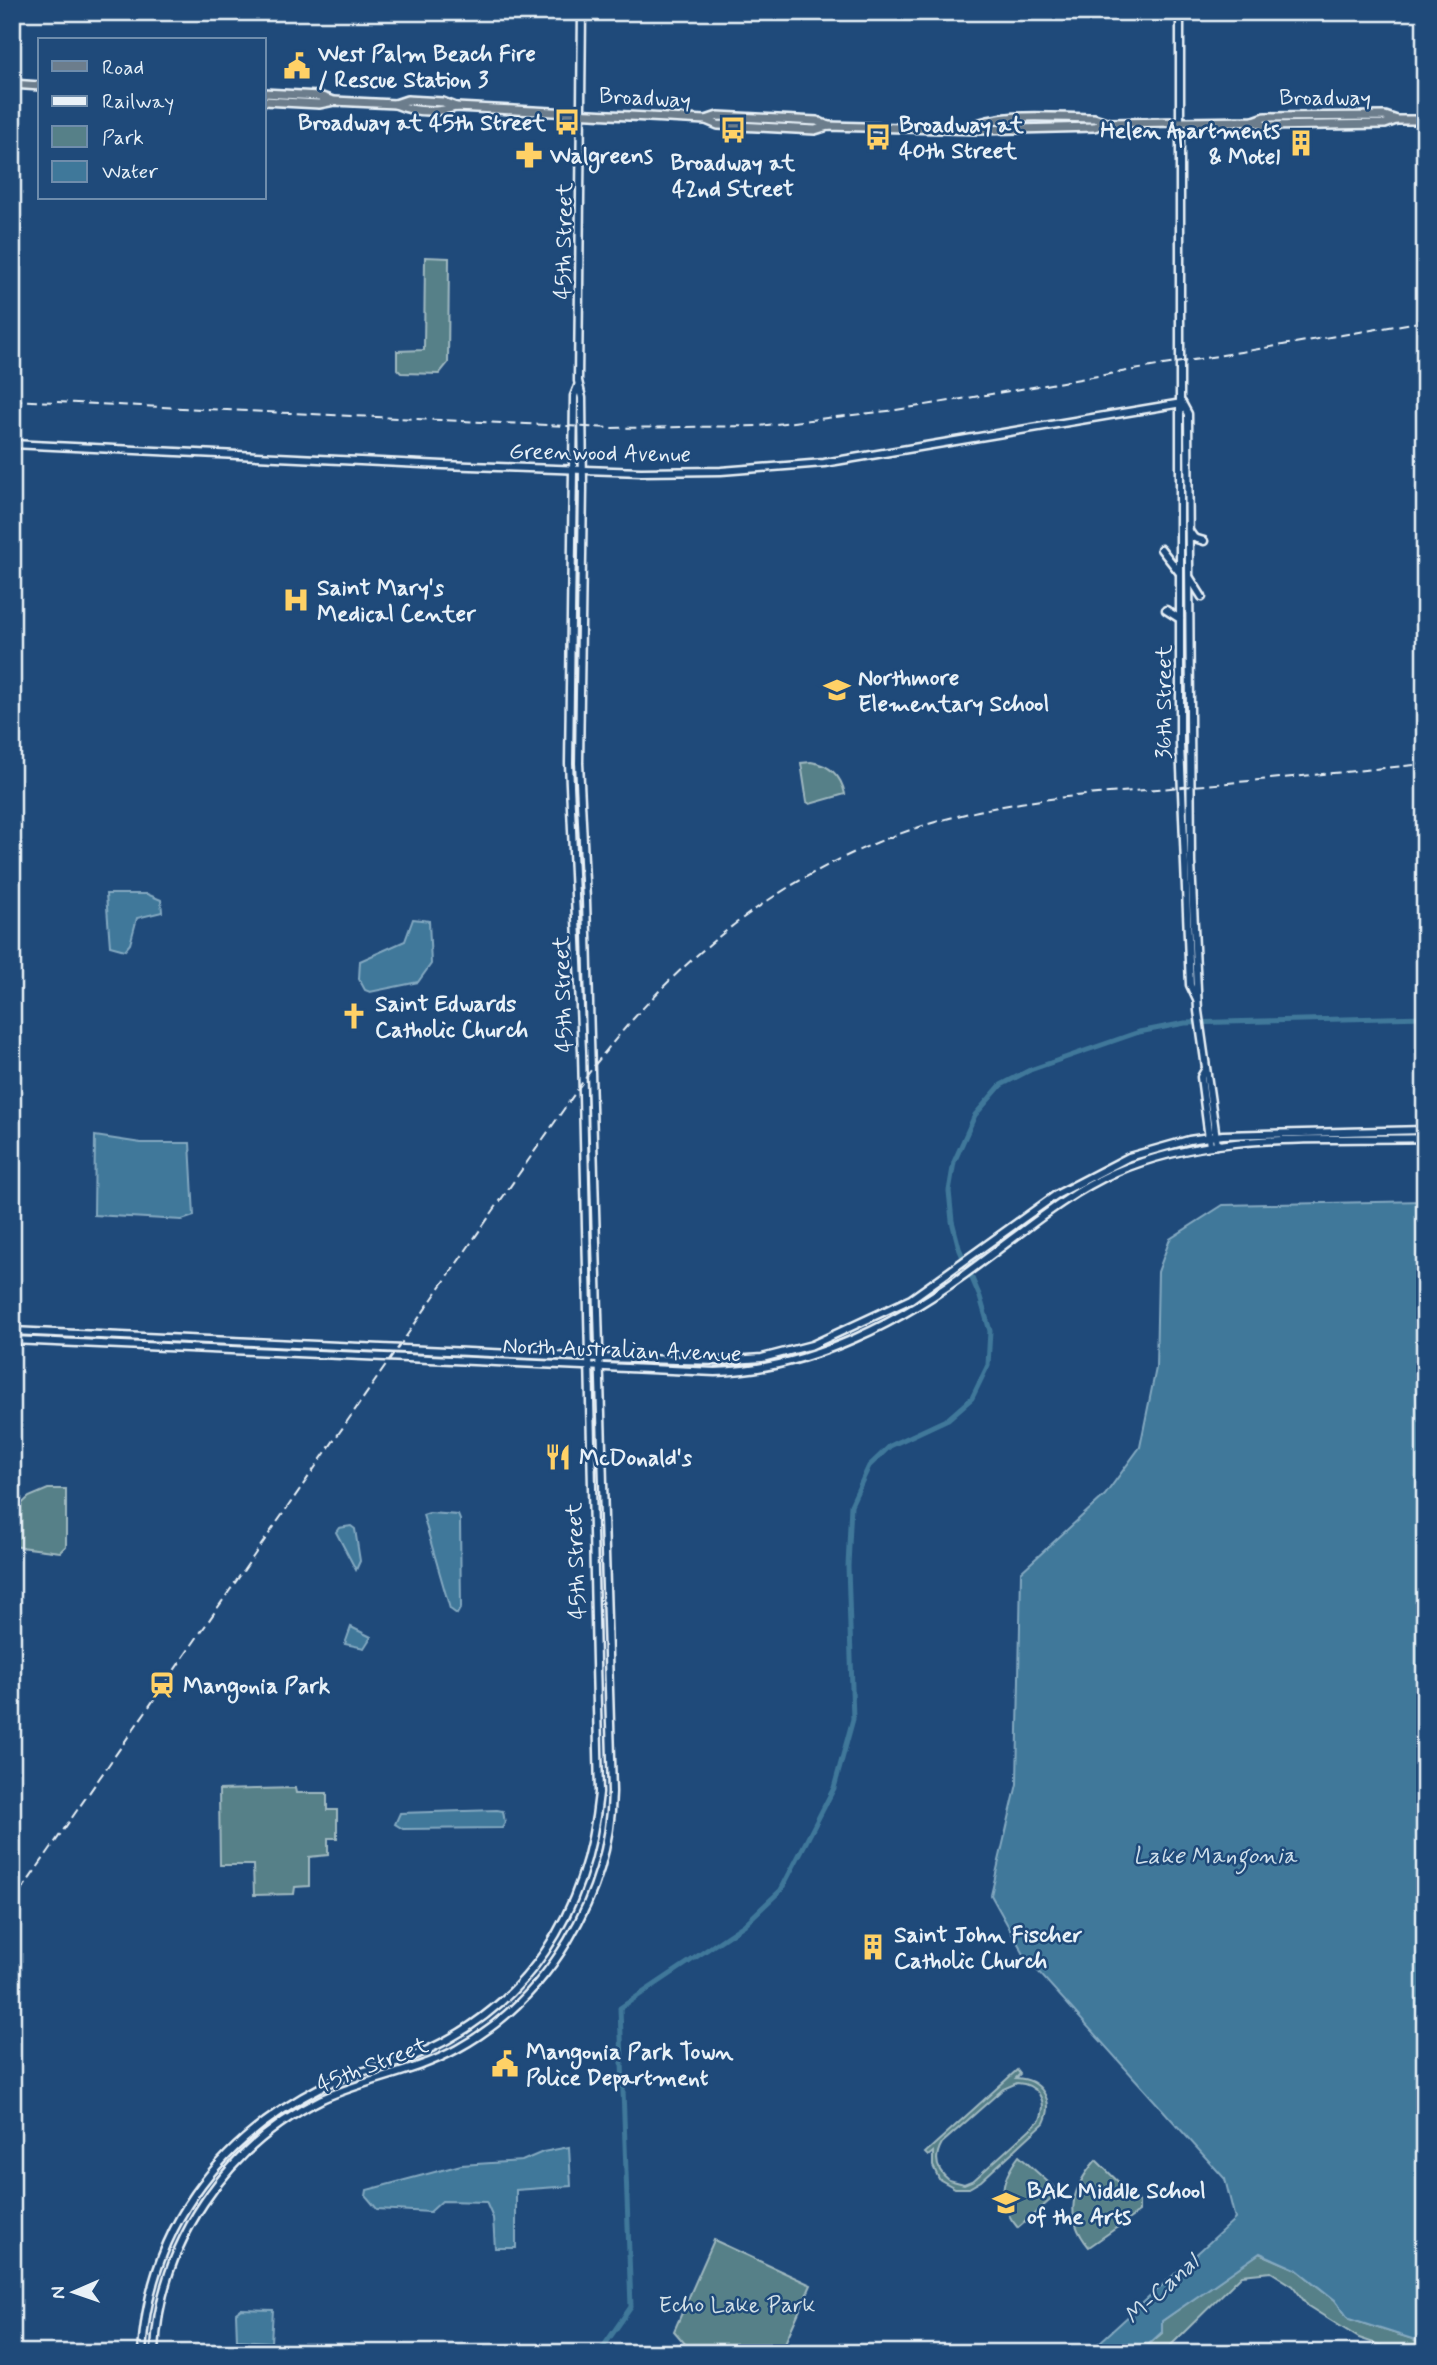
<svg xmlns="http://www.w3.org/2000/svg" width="1437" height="2365" font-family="Mynerve,sans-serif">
<rect width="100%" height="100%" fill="#1f4a7a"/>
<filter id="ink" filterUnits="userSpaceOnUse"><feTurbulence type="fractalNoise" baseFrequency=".0143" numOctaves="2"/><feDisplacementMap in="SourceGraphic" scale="14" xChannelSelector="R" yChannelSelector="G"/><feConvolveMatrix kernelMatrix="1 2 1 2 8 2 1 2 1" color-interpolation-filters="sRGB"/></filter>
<g filter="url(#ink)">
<g fill="#568088" stroke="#9fb8c0" stroke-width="2" fill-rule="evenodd">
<path d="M425 257 449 258 448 363 439 374 401 373 397 369V351L424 350Z"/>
<path d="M811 762C830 765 841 775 845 794L810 804 807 802 801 763Z"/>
<path d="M48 1489H66V1546L60 1552 12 1546V1513L29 1497Z"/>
<path d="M295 1788 296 1793H327V1810H337V1838H328V1855L309 1857V1886L295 1887 294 1894 254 1895 253 1865H220L219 1790Z"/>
<path d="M1017 2070 1020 2074 1016 2078C1041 2079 1055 2100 1044 2123L981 2181 969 2188H955L939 2179 933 2166V2152L928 2156 925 2153ZM1017 2083C1038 2084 1048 2101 1040 2120L974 2180 964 2184 949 2180C936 2170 934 2157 942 2143L1003 2089Z"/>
<path d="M1019 2156 1057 2190 1056 2195 1018 2228C996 2203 1000 2181 1019 2156Z"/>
<path d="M1096 2160 1139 2202V2212L1089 2247C1063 2216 1072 2188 1096 2160Z"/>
<path d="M714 2240 811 2285 785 2343 768 2344 758 2353H693L674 2331Z"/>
<path d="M1259 2253 1296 2269 1335 2300 1349 2319 1425 2343V2353H1403L1359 2338 1308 2306 1293 2286 1271 2272 1242 2275 1163 2353H1139L1162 2333V2321Z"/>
</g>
<g fill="#3f789a" stroke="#83a8c0" stroke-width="2">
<path d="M106 894H147L161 900 162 912 137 918 130 944 125 950 110 946Z"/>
<path d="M413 919 429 921 431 964 418 982 370 992 365 990 359 979 360 961 405 941Z"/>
<path d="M95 1136 141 1143H190L194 1216 182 1220 94 1215Z"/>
<path d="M1425 1201V2343L1349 2319 1335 2300 1296 2269 1260 2253 1162 2321V2332L1139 2353H1088L1235 2219 1225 2179 1026 1958 991 1895 1017 1784 1021 1572 1105 1495 1140 1447 1156 1368 1158 1272 1170 1239 1223 1205Z"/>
<path d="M429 1513 458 1515 460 1520 461 1607 457 1614 450 1609 423 1515Z"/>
<path d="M351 1526 355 1529 360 1561 356 1570 336 1532 339 1528Z"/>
<path d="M351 1627 371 1637 364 1648 345 1644Z"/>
<path d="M497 1810 503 1811 505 1823 502 1828 403 1829 395 1824 400 1813Z"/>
<path d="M569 2147 571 2186 516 2190V2248H495L493 2218 486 2202 442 2201 430 2212 377 2209 366 2196 367 2190 461 2165 522 2161 543 2152Z"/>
<path d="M241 2309 273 2310 271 2342 237 2340 236 2313Z"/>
<path d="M784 2344 815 2353H763L768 2346Z"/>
</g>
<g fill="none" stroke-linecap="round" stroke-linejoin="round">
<path stroke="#3f789a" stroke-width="5" d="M599 2353 631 2307 620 2008 744 1925 781 1890 834 1788 853 1719 848 1566 851 1505 869 1466 890 1446 948 1419 972 1398 988 1365 990 1331 980 1297 959 1248 952 1221 949 1191 954 1162 975 1115 1001 1085 1030 1070 1139 1032 1185 1023 1425 1017"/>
<g stroke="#e8f1f8" stroke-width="11">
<g id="secondary">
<path d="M1180 12V744L1190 985 1197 1000"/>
<path d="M1182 403 1188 414 1191 863 1198 1011 1217 1145"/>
<path d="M12 444 443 465 641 472 721 471 824 463 1182 403"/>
<path d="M1189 531 1194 538 1204 541"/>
<path d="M1161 549 1179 572"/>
<path d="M1190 578 1202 597"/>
<path d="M1166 610 1180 619"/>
<path d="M1205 1070 1201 1077 1210 1146"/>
<path d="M12 1331 599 1358 719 1361 762 1358 812 1345 911 1299 1056 1195 1129 1157 1189 1140 1223 1135 1425 1130"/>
<path d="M12 1340 715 1372C811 1370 905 1320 980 1263 1024 1231 1066 1194 1116 1172 1212 1130 1323 1141 1425 1138"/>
<path d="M142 2353C149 2230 216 2141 323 2086 352 2071 385 2068 414 2056 529 2008 587 1913 599 1793L582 1051 569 763 574 396 578 386"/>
<path d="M155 2353C158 2245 226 2146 322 2099 366 2079 414 2073 457 2049 548 1999 610 1896 612 1792L586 900 579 763 583 487 582 398 578 381 582 12"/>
</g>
</g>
<g stroke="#e8f1f8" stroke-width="12">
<g id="primary">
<path d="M12 84 40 86"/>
<path d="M264 93 319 96 333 101"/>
<path d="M264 101 319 104 334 101 395 104 407 100 443 102 456 107"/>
<path d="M395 104C414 112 436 113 456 107L706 120 718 125 815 130 828 126 979 130 1094 127 1108 123 1254 121 1265 117 1385 116 1397 120H1425"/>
<path d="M706 120 718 116 817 121 828 126"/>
<path d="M1254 121 1266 126 1385 124 1396 120"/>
<path d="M966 128C1004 111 1054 118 1094 118L1106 122"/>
</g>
</g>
<use href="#secondary" stroke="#1f4a7a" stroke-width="6"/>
<use href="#primary" stroke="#6c7d8c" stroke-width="7"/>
<g stroke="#e8f1f8" stroke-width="2" stroke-dasharray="10 5" stroke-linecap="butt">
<path d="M12 400 610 428 759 426 896 410 1425 321"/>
<path d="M12 1904 591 1070C690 940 816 847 978 811 1045 796 1114 793 1182 787 1263 780 1344 772 1425 764"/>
</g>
</g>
</g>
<defs>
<g id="civic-bare" transform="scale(2.1)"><path d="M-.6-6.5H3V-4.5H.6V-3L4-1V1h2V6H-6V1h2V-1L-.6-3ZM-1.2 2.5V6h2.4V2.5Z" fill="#ffd166" stroke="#1f4a7a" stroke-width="2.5" paint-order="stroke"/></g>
<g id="bus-bare" transform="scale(2.1)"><path d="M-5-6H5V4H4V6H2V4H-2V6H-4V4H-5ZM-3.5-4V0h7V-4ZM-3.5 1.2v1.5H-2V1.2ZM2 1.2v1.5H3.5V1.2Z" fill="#ffd166" stroke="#1f4a7a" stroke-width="2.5" paint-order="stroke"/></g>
<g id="building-bare" transform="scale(2.1)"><path d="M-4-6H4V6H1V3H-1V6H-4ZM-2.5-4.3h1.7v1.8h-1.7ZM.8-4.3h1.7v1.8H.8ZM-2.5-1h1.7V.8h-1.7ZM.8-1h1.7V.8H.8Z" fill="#ffd166" stroke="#1f4a7a" stroke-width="2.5" paint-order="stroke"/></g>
<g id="pharmacy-bare" transform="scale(2.1)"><path d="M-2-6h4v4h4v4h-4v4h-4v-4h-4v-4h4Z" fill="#ffd166" stroke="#1f4a7a" stroke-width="2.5" paint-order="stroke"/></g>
<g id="hospital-bare" transform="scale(2.1)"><path d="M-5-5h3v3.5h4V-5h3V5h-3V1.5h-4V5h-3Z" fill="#ffd166" stroke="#1f4a7a" stroke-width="2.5" paint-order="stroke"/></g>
<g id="school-bare" transform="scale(2.1)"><path d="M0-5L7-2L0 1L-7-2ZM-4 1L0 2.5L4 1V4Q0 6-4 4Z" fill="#ffd166" stroke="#1f4a7a" stroke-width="2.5" paint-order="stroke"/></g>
<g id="church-bare" transform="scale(2.1)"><path d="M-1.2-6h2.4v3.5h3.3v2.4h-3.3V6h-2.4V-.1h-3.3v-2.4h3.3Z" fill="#ffd166" stroke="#1f4a7a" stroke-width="2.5" paint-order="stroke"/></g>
<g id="restaurant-bare" transform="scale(2.1)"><path d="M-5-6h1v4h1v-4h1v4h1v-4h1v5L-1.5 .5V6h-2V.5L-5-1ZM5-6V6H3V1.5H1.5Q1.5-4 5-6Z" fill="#ffd166" stroke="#1f4a7a" stroke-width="2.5" paint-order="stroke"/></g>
<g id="station-bare" transform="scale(2.1)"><path d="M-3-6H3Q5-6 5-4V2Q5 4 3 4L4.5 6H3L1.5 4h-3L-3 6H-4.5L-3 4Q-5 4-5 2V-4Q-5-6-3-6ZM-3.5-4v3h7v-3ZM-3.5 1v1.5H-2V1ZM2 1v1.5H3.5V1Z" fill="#ffd166" stroke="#1f4a7a" stroke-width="2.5" paint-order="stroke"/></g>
</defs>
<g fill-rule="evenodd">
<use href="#civic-bare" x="297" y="66"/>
<use href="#bus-bare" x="567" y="122"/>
<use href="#bus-bare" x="733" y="130"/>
<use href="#bus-bare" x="878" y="137"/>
<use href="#building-bare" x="1301" y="143"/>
<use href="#pharmacy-bare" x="529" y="155"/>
<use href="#hospital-bare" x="296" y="600"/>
<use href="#school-bare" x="837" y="690"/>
<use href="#church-bare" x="354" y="1016"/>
<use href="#restaurant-bare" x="558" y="1457"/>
<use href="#station-bare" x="162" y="1685"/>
<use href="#building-bare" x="873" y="1947"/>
<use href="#civic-bare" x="505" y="2064"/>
<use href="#school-bare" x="1006" y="2203"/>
</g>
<g text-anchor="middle" stroke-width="5" stroke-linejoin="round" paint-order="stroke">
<g font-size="23" font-weight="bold" fill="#e8f1f8" stroke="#1f4a7a" text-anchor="start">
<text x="318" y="61">West Palm Beach Fire<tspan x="318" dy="26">/ Rescue Station 3</tspan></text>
<text x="546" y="130" text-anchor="end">Broadway at 45th Street</text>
<text x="899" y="132">Broadway at<tspan x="899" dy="26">40th Street</tspan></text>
<text x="1280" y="138" text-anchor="end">Helen Apartments<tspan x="1280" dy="26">&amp; Motel</tspan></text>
<text x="550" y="163">Walgreens</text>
<text x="733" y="170" text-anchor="middle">Broadway at<tspan x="733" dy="26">42nd Street</tspan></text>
<text x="317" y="595">Saint Mary's<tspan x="317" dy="26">Medical Center</tspan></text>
<text x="858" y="685">Northmore<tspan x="858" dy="26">Elementary School</tspan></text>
<text x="375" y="1011">Saint Edwards<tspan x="375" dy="26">Catholic Church</tspan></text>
<text x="579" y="1465">McDonald's</text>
<text x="183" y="1693">Mangonia Park</text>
<text x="894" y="1942">Saint John Fischer<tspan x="894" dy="26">Catholic Church</tspan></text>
<text x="526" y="2059">Mangonia Park Town<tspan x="526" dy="26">Police Department</tspan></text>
<text x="1027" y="2198">BAK Middle School<tspan x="1027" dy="26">of the Arts</tspan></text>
</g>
<g font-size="23" fill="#e8f1f8" stroke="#1f4a7a">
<text transform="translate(645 97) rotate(3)" y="8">Broadway</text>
<text x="1325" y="105">Broadway</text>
<text transform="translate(563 241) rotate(-89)" y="8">45th Street</text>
<text transform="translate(600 452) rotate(1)" y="8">Greenwood Avenue</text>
<text transform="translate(1163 702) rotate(-90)" y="8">36th Street</text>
<text transform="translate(562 994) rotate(-92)" y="8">45th Street</text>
<text transform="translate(622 1349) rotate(2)" y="8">North Australian Avenue</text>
<text transform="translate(575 1561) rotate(-92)" y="8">45th Street</text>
<text transform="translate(372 2064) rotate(-21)" y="8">45th Street</text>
</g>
<g font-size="23" fill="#d2e0e7" stroke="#1f4a7a">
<text x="737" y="2312">Echo Lake Park</text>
</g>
<g font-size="24" font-style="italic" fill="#cfdfea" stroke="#1f4a7a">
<text x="1215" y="1863">Lake Mangonia</text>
<text transform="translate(1161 2289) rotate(-42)" y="8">M-Canal</text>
</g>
</g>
<rect width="1437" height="2365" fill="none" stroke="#1f4a7a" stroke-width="42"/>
<rect x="21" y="21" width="1395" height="2323" fill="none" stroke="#e8f1f8" stroke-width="2.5" filter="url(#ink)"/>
<rect x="38" y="38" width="228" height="161" fill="#1f4a7a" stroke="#6f8dac" stroke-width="2"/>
<rect x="52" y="61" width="35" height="10" fill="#6c7d8c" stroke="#6f8dac" stroke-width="2"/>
<text x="102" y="74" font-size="21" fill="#e8f1f8">Road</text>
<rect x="52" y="96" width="35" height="10" fill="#e8f1f8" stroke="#6f8dac" stroke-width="2"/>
<text x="102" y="108" font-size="21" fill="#e8f1f8">Railway</text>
<rect x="52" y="126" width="35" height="21" fill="#568088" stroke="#6f8dac" stroke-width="2"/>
<text x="102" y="144" font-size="21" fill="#e8f1f8">Park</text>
<rect x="52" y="161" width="35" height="21" fill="#3f789a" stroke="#6f8dac" stroke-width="2"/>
<text x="102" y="178" font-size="21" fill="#e8f1f8">Water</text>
<g transform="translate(74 2292) rotate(268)" stroke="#1f4a7a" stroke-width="5" paint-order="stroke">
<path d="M0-5L12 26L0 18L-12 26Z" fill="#e8f1f8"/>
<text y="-10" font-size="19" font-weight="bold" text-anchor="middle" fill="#e8f1f8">N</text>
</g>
</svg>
